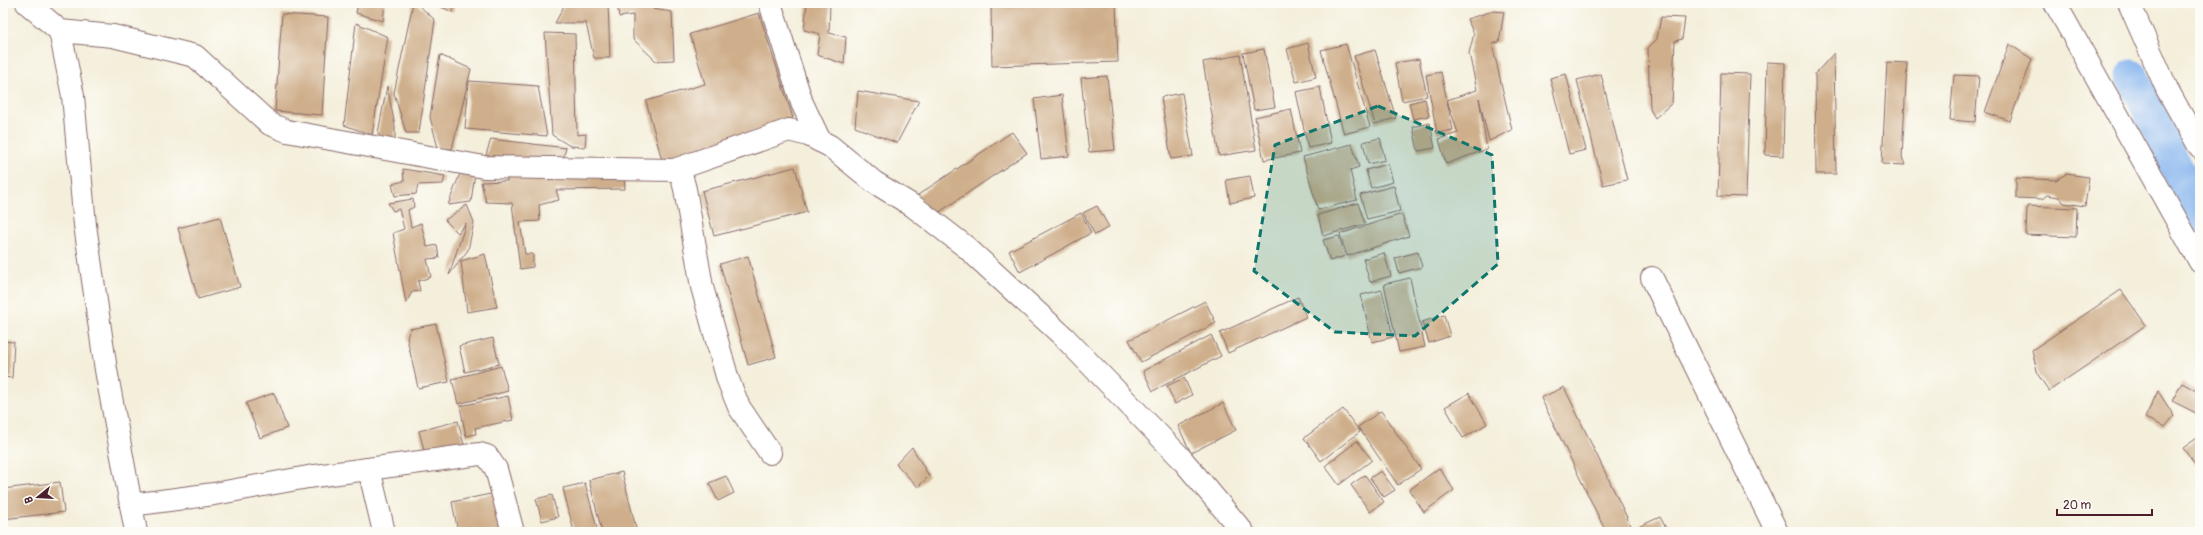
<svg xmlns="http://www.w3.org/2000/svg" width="2203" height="535" font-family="Pangolin,sans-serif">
<rect width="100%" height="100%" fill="#fdfcf7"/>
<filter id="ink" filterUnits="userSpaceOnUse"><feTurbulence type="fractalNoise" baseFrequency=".025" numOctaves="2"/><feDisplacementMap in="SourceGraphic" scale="8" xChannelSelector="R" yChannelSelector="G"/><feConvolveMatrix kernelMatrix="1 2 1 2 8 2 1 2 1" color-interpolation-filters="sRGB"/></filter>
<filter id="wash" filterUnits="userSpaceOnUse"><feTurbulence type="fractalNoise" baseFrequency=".012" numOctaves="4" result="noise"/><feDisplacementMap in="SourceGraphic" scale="16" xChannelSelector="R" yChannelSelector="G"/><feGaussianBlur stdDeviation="0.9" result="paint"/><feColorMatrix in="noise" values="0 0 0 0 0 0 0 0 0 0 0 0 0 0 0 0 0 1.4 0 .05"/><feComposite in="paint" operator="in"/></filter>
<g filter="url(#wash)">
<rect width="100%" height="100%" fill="#f4efdb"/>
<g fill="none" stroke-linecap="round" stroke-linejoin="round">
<path stroke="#84b3ef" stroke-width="33" d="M2132 76 2200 216"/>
</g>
<g id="blocks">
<g fill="#cfaf8b">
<path d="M358 3H385L383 21 356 13Z"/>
<path d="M413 3H416L435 20 419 133H406L394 93Z"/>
<path d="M431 3H455L453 12Z"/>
<path d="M563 3H608L610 58H594L586 23H555L563 8Z"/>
<path d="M617 3H654L653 9 672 12 674 60 656 61 633 39V15L619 17Z"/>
<path d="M807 3H830L829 33 846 37 844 64 817 55 820 34 804 30Z"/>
<path d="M991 3H1116L1118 62 992 66Z"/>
<path d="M1493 11 1504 12 1499 42 1492 44 1512 130 1489 141 1479 98 1487 149 1446 164 1439 139 1458 133 1447 100 1477 90 1469 53 1474 34 1467 19Z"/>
<path d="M759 13 793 118 663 164 646 101 705 84 690 34Z"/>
<path d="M282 14 328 17 322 115 275 111Z"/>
<path d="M1661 17 1685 18 1682 39 1675 41 1672 103 1655 118 1650 109 1648 48 1657 39Z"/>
<path d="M356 23 388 37 372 135 344 125Z"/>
<path d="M545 33 575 34 577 135 586 134 585 147 570 146 552 135Z"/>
<path d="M1308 43 1316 77 1296 82 1287 49Z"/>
<path d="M1346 44 1370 127 1344 134 1321 50Z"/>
<path d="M2009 44 2032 59 2010 121 1985 112Z"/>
<path d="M1264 49 1275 107 1254 110 1243 53Z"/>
<path d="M1375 50 1396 118 1375 124 1354 56Z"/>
<path d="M1834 53 1836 174H1816L1815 74Z"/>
<path d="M440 55 471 69 452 149 438 148 430 117Z"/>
<path d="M1240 55 1256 150 1219 156 1203 62Z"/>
<path d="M1419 59 1427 96 1402 101 1395 63Z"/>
<path d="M1767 62 1785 63 1783 156 1765 155Z"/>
<path d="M1887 62 1907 63 1902 157 1905 165 1882 164Z"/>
<path d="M1441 72 1453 130 1437 133 1426 75Z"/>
<path d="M1721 73 1750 74 1746 197 1718 196Z"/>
<path d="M1566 74 1586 150 1569 154 1550 78Z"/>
<path d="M1601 74 1627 180 1603 185 1577 80Z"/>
<path d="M1954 75 1979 76 1975 122 1950 120Z"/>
<path d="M1107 76 1115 150 1089 152 1081 78Z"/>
<path d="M469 81 538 86 547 136 465 129Z"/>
<path d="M387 86 395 126V143L384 142 378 133Z"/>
<path d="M1320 87 1331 143 1308 148 1296 92Z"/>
<path d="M858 91 919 101 897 143 855 127Z"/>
<path d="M1182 93 1193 156 1171 159 1161 97Z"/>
<path d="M1062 95 1069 156 1041 159 1034 99Z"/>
<path d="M1425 99 1429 116 1413 119 1409 103Z"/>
<path d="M1291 109 1300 153 1264 160 1255 117Z"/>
<path d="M1430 123 1435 148 1418 151 1413 127Z"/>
<path d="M1012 132 1027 153 932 217 918 195Z"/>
<path d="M1380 138 1385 160 1368 164 1363 142Z"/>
<path d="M491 139 566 148 562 163 484 161Z"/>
<path d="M1352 144 1359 167 1350 170 1357 200 1318 210 1303 157Z"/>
<path d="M1388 164 1393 182 1371 188 1366 170Z"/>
<path d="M795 167 807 212 714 236 702 191Z"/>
<path d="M403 169 445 176 443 184 418 185 416 194 395 196 392 184 404 181Z"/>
<path d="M461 171 475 173 471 202 448 205Z"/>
<path d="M508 174 624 177 625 189 556 190 559 200 539 205 540 221 520 222 525 254H533V267L520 269 512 203 486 202 481 182 507 181Z"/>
<path d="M2066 174 2089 177 2085 206 2064 203 2059 197 2047 195 2042 199 2016 198V178L2056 180Z"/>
<path d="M1250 176 1254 198 1230 203 1226 180Z"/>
<path d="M1394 186 1400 211 1367 219 1360 195Z"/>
<path d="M413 199 414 207 408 210 411 227 421 223 427 247 437 245 439 258 427 259 431 277 418 281 420 291 412 292 406 303 393 233 404 229 399 209 393 211 388 203Z"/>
<path d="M1358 203 1365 224 1323 236 1318 215Z"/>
<path d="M467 205 474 222 468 250 449 275 466 223 458 233 445 220Z"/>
<path d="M1097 206 1109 227 1095 235 1083 213Z"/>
<path d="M2027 206 2077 208 2076 237 2026 235Z"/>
<path d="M1081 213 1091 233 1020 272 1009 251Z"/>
<path d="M1402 214 1409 236 1347 256 1340 234Z"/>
<path d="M220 217 240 287 198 299 178 228Z"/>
<path d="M1339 236 1345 256 1330 261 1323 240Z"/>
<path d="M1418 252 1422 267 1399 273 1395 258Z"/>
<path d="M1384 253 1391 276 1370 282 1363 259Z"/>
<path d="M485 254 497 307 467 312 461 261Z"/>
<path d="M748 256 776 357 748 365 720 264Z"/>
<path d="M1410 278 1425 347 1399 352 1384 284Z"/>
<path d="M1382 290 1393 337 1372 342 1361 295Z"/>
<path d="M2121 290 2146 325 2049 391 2038 375 2032 350Z"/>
<path d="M1298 297 1306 317 1228 353 1220 333Z"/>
<path d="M1205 301 1216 323 1141 362 1129 340Z"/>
<path d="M1444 315 1450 336 1429 343 1422 322Z"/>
<path d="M436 324 449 382 418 388 407 338 410 329Z"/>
<path d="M1211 335 1221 356 1153 391 1143 371Z"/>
<path d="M493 338 499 364 465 372 459 346Z"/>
<path d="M3 341 14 342 12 378 3 377Z"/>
<path d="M501 366 508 391 458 404 452 379Z"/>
<path d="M1184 378 1192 395 1175 404 1167 386Z"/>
<path d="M2182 383 2200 393V406L2196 413 2172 401Z"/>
<path d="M1564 387 1634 532H1606L1541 398Z"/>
<path d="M2158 391 2174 416 2165 427 2145 418Z"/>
<path d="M274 393 287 428 260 438 246 403Z"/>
<path d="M1469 393 1487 424 1463 438 1445 407Z"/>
<path d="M508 396 513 420 475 428 476 434 466 436 460 406Z"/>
<path d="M1223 403 1236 430 1191 453 1178 426Z"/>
<path d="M1343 409 1360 432 1321 461 1304 438Z"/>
<path d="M1381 411 1421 469 1398 485 1358 427Z"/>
<path d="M458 421 464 445 425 454 419 431Z"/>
<path d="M2200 436V467L2198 469 2183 448Z"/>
<path d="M1357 441 1372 460 1339 485 1325 466Z"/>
<path d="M912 447 929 476 918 487 896 464Z"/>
<path d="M1439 468 1454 490 1424 512 1409 490Z"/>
<path d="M1381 471 1395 490 1384 497 1370 478Z"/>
<path d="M622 472 637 532H602L589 480Z"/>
<path d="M1365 475 1384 502 1370 512 1351 485Z"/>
<path d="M726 476 734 493 718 501 709 483Z"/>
<path d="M60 482 64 512 3 519V489Z"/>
<path d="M585 483 598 532H574L563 488Z"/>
<path d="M495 493 503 532H458L452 502Z"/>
<path d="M552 495 558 517 542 521 536 499Z"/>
<path d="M1660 517 1668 532H1640L1638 527Z"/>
</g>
</g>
</g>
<g filter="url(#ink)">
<use href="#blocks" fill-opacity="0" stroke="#866869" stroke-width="1"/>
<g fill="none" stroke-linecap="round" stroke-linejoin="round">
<g stroke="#866869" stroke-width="24">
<g id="minor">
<path d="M27 3 60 31 73 96 85 225 106 370 136 532"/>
<path d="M770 3 802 103 820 141"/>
<path d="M2055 3 2200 262"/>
<path d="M2129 3 2167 89 2200 148"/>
<path d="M60 31 113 36 195 56 270 124 287 131 484 167 674 170 681 174 685 189 702 287 728 380 739 407 770 453"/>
<path d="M674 170 789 130 808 135 830 146 874 182 913 206 966 247 1064 337 1180 457 1243 532"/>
<path d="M1652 278 1777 532"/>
<path d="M369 469 384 532"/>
<path d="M131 505 214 494 308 477 480 454 487 456 496 469 513 532"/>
</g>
</g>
<use href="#minor" stroke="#fff" stroke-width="22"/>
</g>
</g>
<path fill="#0f766e" fill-opacity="0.2" stroke="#0f766e" stroke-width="3" stroke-dasharray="8 5" stroke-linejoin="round" d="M1378 106 1492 155 1498 264 1415 336 1335 332 1254 271 1275 145Z"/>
<rect width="2203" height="535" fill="none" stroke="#fdfcf7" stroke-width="16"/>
<g transform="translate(38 497) rotate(252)" stroke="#fdfcf7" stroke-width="3" paint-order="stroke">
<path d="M0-3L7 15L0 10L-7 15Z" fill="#4a1f2b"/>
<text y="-6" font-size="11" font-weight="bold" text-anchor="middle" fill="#4a1f2b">B</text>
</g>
<path d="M2057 509v6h95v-6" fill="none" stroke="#4a1f2b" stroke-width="2"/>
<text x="2063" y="509" font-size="12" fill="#4a1f2b" stroke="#fdfcf7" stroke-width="3" paint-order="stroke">20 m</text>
</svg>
